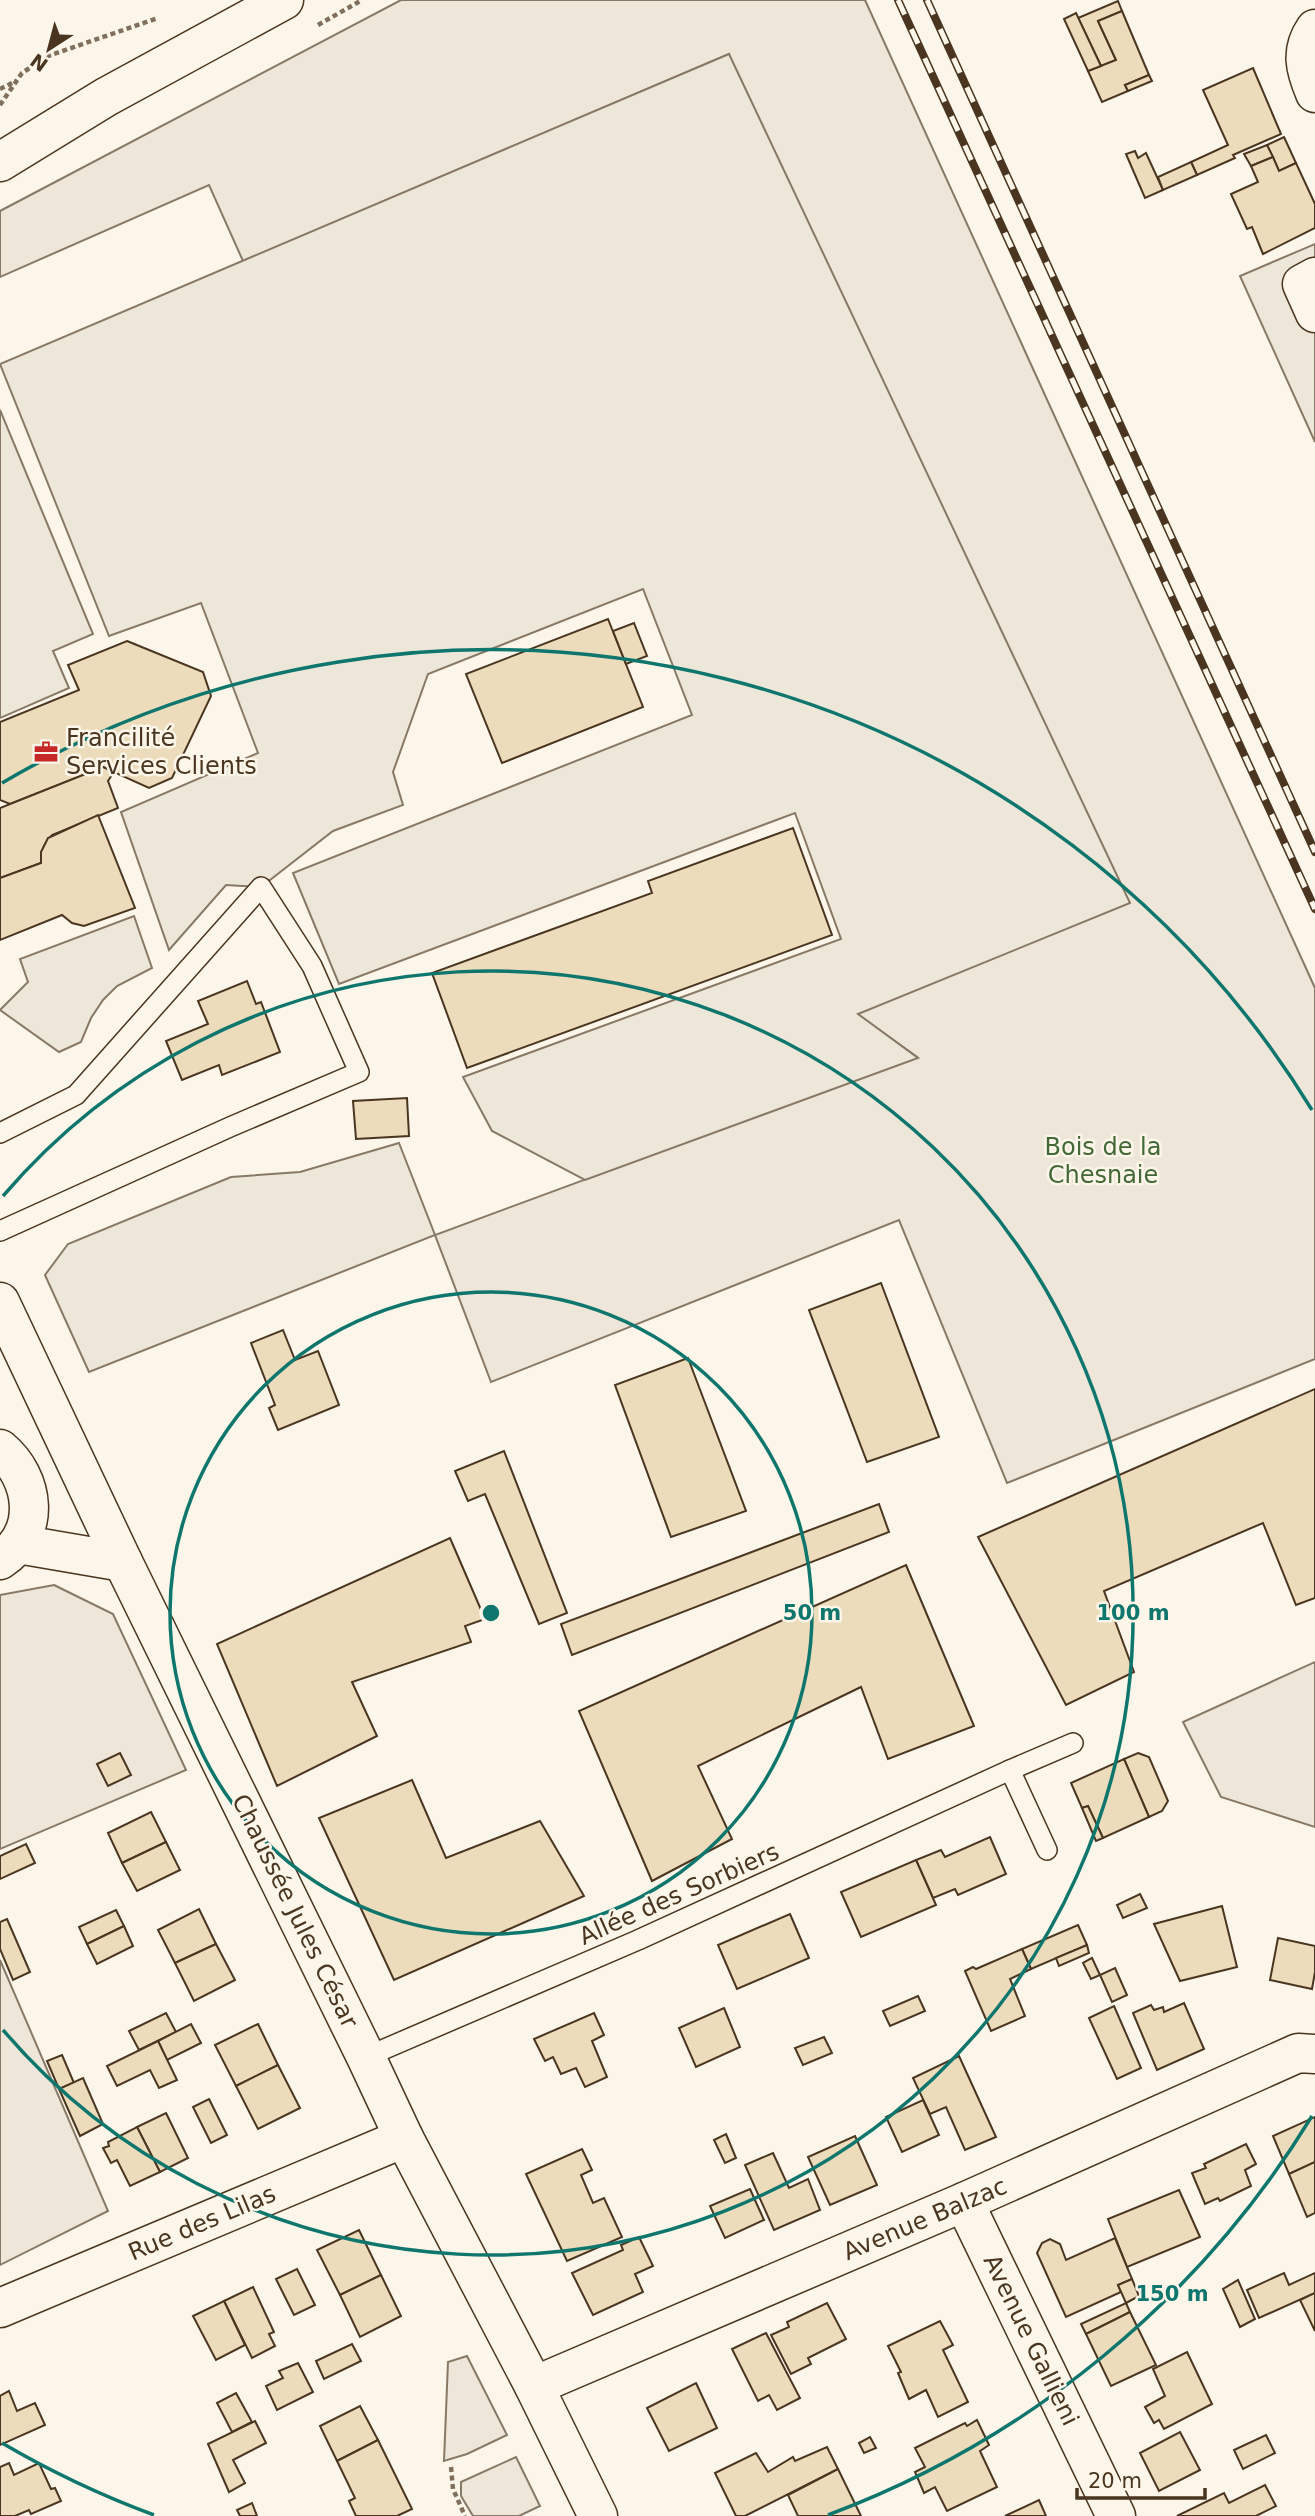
<svg xmlns="http://www.w3.org/2000/svg" width="1315" height="2516" font-family="'DejaVu Sans',sans-serif">
<rect width="100%" height="100%" fill="#fbf6e9"/>
<g fill="#ede6d9" stroke="#887966" stroke-width="2">
<path d="M401 0H865L1315 988V1359L1007 1483 899 1220 491 1382 435 1235 917 1057 857 1014 729 54 243 261 209 185 0 277V211Z"/>
<path d="M54 1585 113 1614 186 1770 0 1849V1595Z"/>
<path d="M1315 1662V1827L1221 1797 1183 1722Z"/>
<path d="M0 1960 108 2211 0 2265Z"/>
<path d="M467 2356 507 2435 467 2454 444 2461 448 2362Z"/>
<path d="M516 2457 540 2506 519 2516H473L461 2496V2482Z"/>
</g>
<g fill="#ede7d9" stroke="#887966" stroke-width="2">
<path d="M729 54 1130 903 858 1014 918 1058 585 1180 492 1131 463 1077 841 939 795 813 339 984 293 873 692 715 643 589 428 674 393 772 403 805 333 831 261 887 226 885 169 950 121 812 258 753 201 603 109 636 0 364Z"/>
<path d="M1315 244V442L1240 276Z"/>
<path d="M0 410 93 634 53 651 69 688 0 718Z"/>
<path d="M134 916 152 968 117 986 103 1000 91 1018 81 1042 59 1052 0 1010 28 982 20 959Z"/>
<path d="M399 1143 435 1235 89 1372 45 1275 68 1244 231 1177 300 1172Z"/>
</g>
<g fill="#ecdcbc" stroke="#4a3520" stroke-width="2">
<path d="M1118 1 1122 11 1098 21 1116 60 1101 66 1078 18Z"/>
<path d="M1122 11 1149 75 1125 85 1128 91 1102 102 1088 71 1116 60 1098 21Z"/>
<path d="M1076 13 1101 66 1088 71 1064 19Z"/>
<path d="M1253 68 1281 134 1233 155 1235 158 1197 175 1191 162 1228 145 1203 90Z"/>
<path d="M1149 75 1152 81 1128 91 1125 85Z"/>
<path d="M1284 137 1296 163 1279 171 1267 145Z"/>
<path d="M1267 145 1273 157 1251 166 1244 154Z"/>
<path d="M1135 151 1138 158 1146 153 1163 190 1145 198 1126 154Z"/>
<path d="M1273 157 1279 171 1296 163 1315 204V228L1263 254 1252 227 1247 229 1231 194 1258 182 1251 166Z"/>
<path d="M1191 162 1197 175 1163 190 1158 177Z"/>
<path d="M608 619 643 707 502 763 466 674Z"/>
<path d="M634 623 647 656 626 664 613 631Z"/>
<path d="M127 641 203 672 211 696 172 778 149 788 103 767 10 804 0 800V722L79 690 68 665Z"/>
<path d="M103 767 114 772 108 781 118 808 52 835 44 846 41 863 0 878V808Z"/>
<path d="M98 815 135 908 84 926 72 923 62 915 0 940V878L41 863V852L48 838Z"/>
<path d="M793 828 832 935 467 1068 432 973 652 893 648 881Z"/>
<path d="M247 981 256 1004 261 1002 280 1052 222 1075 219 1065 182 1080 166 1041 208 1024 198 1001Z"/>
<path d="M407 1098 409 1136 356 1139 353 1101Z"/>
<path d="M881 1283 939 1437 867 1462 809 1310Z"/>
<path d="M283 1330 295 1360 318 1351 339 1405 278 1430 269 1408 275 1405 251 1343Z"/>
<path d="M688 1358 746 1511 671 1537 615 1385Z"/>
<path d="M1315 1389V1598L1296 1605 1263 1523 1104 1591 1134 1672 1066 1705 978 1537Z"/>
<path d="M504 1451 567 1613 539 1624 485 1494 468 1501 455 1471Z"/>
<path d="M879 1504 889 1532 572 1655 561 1624Z"/>
<path d="M450 1538 485 1619 465 1626 471 1642 352 1682 377 1736 277 1786 217 1644Z"/>
<path d="M906 1565 974 1726 888 1759 861 1687 698 1766 732 1839 652 1881 579 1711Z"/>
<path d="M120 1753 131 1775 108 1786 97 1764Z"/>
<path d="M1138 1753 1149 1757 1168 1801 1162 1811 1149 1817 1124 1759Z"/>
<path d="M1124 1759 1149 1817 1103 1838 1088 1806 1082 1808 1071 1783Z"/>
<path d="M412 1780 446 1858 540 1821 584 1896 394 1980 319 1818Z"/>
<path d="M1088 1806 1103 1838 1096 1841 1082 1808Z"/>
<path d="M151 1812 166 1842 122 1863 108 1833Z"/>
<path d="M990 1837 1006 1874 958 1895 955 1889 933 1898 916 1860 941 1850 945 1857Z"/>
<path d="M166 1842 180 1870 137 1891 122 1863Z"/>
<path d="M26 1844 35 1863 0 1879V1856Z"/>
<path d="M916 1860 936 1905 861 1937 841 1892Z"/>
<path d="M1140 1894 1147 1908 1123 1918 1117 1905Z"/>
<path d="M1222 1906 1237 1967 1180 1981 1154 1924Z"/>
<path d="M199 1909 216 1944 175 1963 158 1930Z"/>
<path d="M116 1910 124 1926 87 1944 79 1927Z"/>
<path d="M790 1914 809 1958 737 1989 718 1945Z"/>
<path d="M7 1919 30 1972 13 1980 0 1949V1922Z"/>
<path d="M1078 1925 1087 1945 1031 1969 1022 1949Z"/>
<path d="M124 1926 133 1946 97 1964 87 1944Z"/>
<path d="M1278 1938 1315 1946V1972L1312 1989 1270 1980Z"/>
<path d="M216 1944 235 1980 194 2001 175 1963Z"/>
<path d="M1087 1945 1089 1953 1059 1966 1056 1958Z"/>
<path d="M1022 1949 1031 1969 1010 1979 1025 2016 991 2031 965 1971 973 1967 976 1969Z"/>
<path d="M1092 1958 1100 1975 1091 1979 1083 1963Z"/>
<path d="M1115 1968 1127 1995 1112 2002 1100 1975Z"/>
<path d="M918 1996 925 2011 890 2026 883 2011Z"/>
<path d="M1184 2003 1204 2049 1157 2070 1133 2013 1151 2005 1154 2010 1163 2007 1164 2012Z"/>
<path d="M1114 2006 1141 2068 1117 2079 1089 2018Z"/>
<path d="M724 2008 740 2047 696 2067 679 2028Z"/>
<path d="M166 2013 176 2032 139 2050 129 2031Z"/>
<path d="M594 2013 604 2035 592 2041 607 2077 585 2087 576 2068 561 2074 553 2057 545 2061 534 2039Z"/>
<path d="M191 2024 201 2043 167 2060 158 2041Z"/>
<path d="M258 2024 278 2065 236 2086 215 2045Z"/>
<path d="M824 2037 832 2053 803 2065 795 2048Z"/>
<path d="M158 2041 177 2080 159 2088 150 2070 117 2086 107 2066Z"/>
<path d="M62 2055 74 2083 59 2089 47 2061Z"/>
<path d="M959 2056 996 2137 965 2150 946 2107 930 2114 913 2078Z"/>
<path d="M278 2065 300 2108 258 2129 236 2086Z"/>
<path d="M83 2078 103 2124 80 2136 59 2089Z"/>
<path d="M209 2099 227 2135 211 2143 193 2107Z"/>
<path d="M923 2100 939 2135 902 2152 886 2117Z"/>
<path d="M166 2113 188 2158 160 2172 137 2127Z"/>
<path d="M1315 2117V2162L1289 2174 1273 2136Z"/>
<path d="M137 2127 160 2172 130 2186 117 2160 111 2163 103 2148 109 2146 108 2142Z"/>
<path d="M726 2134 736 2158 725 2163 714 2140Z"/>
<path d="M855 2136 877 2185 830 2205 808 2157Z"/>
<path d="M1246 2144 1256 2164 1245 2170 1251 2186 1220 2201 1218 2198 1205 2204 1192 2173 1206 2168 1204 2164Z"/>
<path d="M582 2149 592 2170 581 2175 593 2203 604 2198 622 2237 567 2261 526 2174Z"/>
<path d="M773 2153 789 2188 808 2179 820 2210 774 2230 745 2165Z"/>
<path d="M1315 2162V2213L1307 2217 1289 2174Z"/>
<path d="M750 2189 764 2220 725 2238 710 2206Z"/>
<path d="M1179 2190 1200 2237 1127 2267 1108 2219Z"/>
<path d="M359 2230 381 2275 340 2295 317 2250Z"/>
<path d="M639 2237 653 2266 635 2274 643 2292 593 2315 572 2273 623 2250 621 2245Z"/>
<path d="M1115 2238 1132 2279 1118 2285 1121 2292 1066 2317 1037 2253 1042 2243 1050 2239 1060 2244 1066 2260Z"/>
<path d="M297 2269 315 2305 294 2315 276 2279Z"/>
<path d="M1284 2273 1289 2285 1315 2273V2293L1259 2318 1247 2290Z"/>
<path d="M381 2275 401 2316 360 2337 340 2295Z"/>
<path d="M1132 2279 1139 2296 1126 2303 1118 2285Z"/>
<path d="M1238 2280 1255 2319 1240 2327 1223 2289Z"/>
<path d="M253 2287 274 2332 269 2334 275 2346 252 2358 224 2301Z"/>
<path d="M1315 2293V2331L1300 2300Z"/>
<path d="M224 2301 245 2345 216 2360 193 2316Z"/>
<path d="M827 2303 846 2339 808 2358 811 2364 791 2374 771 2335 789 2327 787 2322Z"/>
<path d="M1126 2303 1130 2312 1086 2334 1081 2324Z"/>
<path d="M1130 2312 1156 2365 1111 2386 1086 2334Z"/>
<path d="M940 2321 953 2345 943 2350 968 2402 938 2417 926 2390 909 2399 898 2373 901 2372 888 2346Z"/>
<path d="M766 2333 800 2398 777 2410 769 2395 758 2401 732 2349Z"/>
<path d="M352 2344 361 2361 324 2379 316 2361Z"/>
<path d="M1187 2352 1212 2404 1164 2429 1159 2420 1154 2423 1145 2407 1165 2396 1153 2369Z"/>
<path d="M298 2363 313 2392 277 2410 266 2386 283 2378 279 2371Z"/>
<path d="M696 2383 717 2428 669 2451 647 2408Z"/>
<path d="M9 2391 17 2411 35 2403 45 2425 0 2445V2396Z"/>
<path d="M236 2393 252 2422 232 2432 217 2403Z"/>
<path d="M360 2406 378 2440 337 2461 320 2426Z"/>
<path d="M977 2420 989 2445 980 2451 997 2487 947 2511 935 2487 924 2493 915 2472 925 2467 915 2448 965 2423 967 2426Z"/>
<path d="M255 2421 266 2443 233 2460 245 2483 229 2492 208 2444Z"/>
<path d="M1180 2432 1200 2470 1159 2491 1140 2453Z"/>
<path d="M1266 2435 1275 2453 1243 2469 1234 2450Z"/>
<path d="M870 2437 876 2448 864 2453 859 2443Z"/>
<path d="M378 2440 412 2509 397 2516H356L349 2501 355 2498 337 2461Z"/>
<path d="M827 2447 838 2469 745 2516H736L715 2473 756 2453 768 2472 793 2457 795 2461Z"/>
<path d="M9 2463 14 2475 39 2463 51 2489 55 2488 61 2501 31 2514 29 2510 15 2516H0V2467Z"/>
<path d="M838 2469 861 2516H798L788 2495Z"/>
<path d="M1265 2485 1276 2506 1256 2516H1177L1224 2493 1229 2503Z"/>
<path d="M1039 2500 1046 2516H1005Z"/>
<path d="M252 2503 257 2516H240L237 2510Z"/>
</g>
<g fill="none" stroke-linecap="round" stroke-linejoin="round">
<g stroke="#4a3520" stroke-width="22">
<g id="lane">
<path d="M0 1133 76 1095 261 887 312 966 359 1072 230 1127 0 1231"/>
<path d="M1010 1770 1047 1850"/>
<path d="M366 2057 638 1940 1010 1770 1073 1743"/>
</g>
</g>
<g stroke="#4a3520" stroke-width="41">
<g id="street">
<path d="M1315 29C1300 51 1305 69 1315 93"/>
<path d="M1315 277 1302 284 1315 313"/>
<path d="M0 1449C35 1478 42 1533 0 1560"/>
<path d="M18 1544 123 1562"/>
<path d="M964 2202 1116 2516"/>
<path d="M0 2308 404 2138"/>
<path d="M534 2386 964 2202 1298 2053 1315 2054"/>
</g>
</g>
<g stroke="#4a3520" stroke-width="41">
<path id="secondary" d="M0 162 106 97 284 0"/>
</g>
<g stroke="#4a3520" stroke-width="41">
<path id="primary" d="M0 1302 123 1562 366 2057 404 2138 534 2386 598 2516"/>
</g>
<g stroke="#7f6f5c" stroke-width="4.5" stroke-dasharray="5 3.5" stroke-linecap="butt">
<path d="M318 25 362 0"/>
<path d="M0 89 16 81"/>
<path d="M0 105 22 73 48 56 158 18"/>
<path d="M451 2467 453 2489 465 2516"/>
</g>
<use href="#lane" stroke="#fbf6e9" stroke-width="19"/>
<use href="#street" stroke="#fbf6e9" stroke-width="38"/>
<use href="#secondary" stroke="#fbf6e9" stroke-width="38"/>
<use href="#primary" stroke="#fbf6e9" stroke-width="38"/>
<g stroke="#4a3520" stroke-width="8">
<g id="rail">
<path d="M898 0 1315 909"/>
<path d="M927 0 1315 852"/>
</g>
</g>
<use href="#rail" stroke="#fbf6e9" stroke-width="5" stroke-dasharray="16" stroke-linecap="butt"/>
</g>
<g fill="none" stroke="#0f766e" stroke-width="3.5">
<circle cx="491" cy="1613" r="321"/>
<path d="M3 1196A642 642 0 1 1 3 2030"/>
<path d="M1312 2116A963 963 0 0 1 828 2515M154 2515A963 963 0 0 1 2 2443M2 783A963 963 0 0 1 1312 1110"/>
</g>
<defs>
<g id="office-bare" transform="scale(1.89)"><path d="M-6-3h4V-5.5h4V-3h4V5H-6ZM-1-4.5V-3h2v-1.5ZM-6 0V1H6V0Z" fill="#c62828" stroke="#fbf6e9" stroke-width="2.5" paint-order="stroke"/></g>
</defs>
<g fill-rule="evenodd">
<use href="#office-bare" x="46" y="752"/>
</g>
<g text-anchor="middle" stroke-width="5" stroke-linejoin="round" paint-order="stroke">
<g font-size="24" fill="#4a3520" stroke="#fbf6e9" text-anchor="start">
<text x="66" y="746">Francilité<tspan x="66" dy="28">Services Clients</tspan></text>
</g>
<g font-size="24" fill="#436837" stroke="#fbf6e9">
<text x="1103" y="1155">Bois de la<tspan x="1103" dy="28">Chesnaie</tspan></text>
</g>
<g font-size="24" fill="#4a3520" stroke="#fbf6e9">
<text transform="translate(679 1894) rotate(-24)" y="8">Allée des Sorbiers</text>
<text transform="translate(295 1911) rotate(64)" y="8">Chaussée Jules César</text>
<text transform="translate(925 2219) rotate(-23)" y="8">Avenue Balzac</text>
<text transform="translate(202 2223) rotate(-23)" y="8">Rue des Lilas</text>
<text transform="translate(1031 2340) rotate(64)" y="8">Avenue Gallieni</text>
</g>
</g>
<circle cx="491" cy="1613" r="10" fill="#0f766e" stroke="#fbf6e9" stroke-width="3.5"/>
<g font-size="21" text-anchor="middle" font-weight="bold" fill="#0f766e" stroke="#fbf6e9" stroke-width="5" stroke-linejoin="round" paint-order="stroke">
<text x="812" y="1620">50 m</text>
<text x="1133" y="1620">100 m</text>
<text x="1172" y="2301">150 m</text>
</g>
<g transform="translate(49 49) rotate(216)" stroke="#fbf6e9" stroke-width="5" paint-order="stroke">
<path d="M0-5L12 26L0 18L-12 26Z" fill="#4a3520"/>
<text y="-10" font-size="19" font-weight="bold" text-anchor="middle" fill="#4a3520">N</text>
</g>
<path d="M1077 2488v10h128v-10" fill="none" stroke="#4a3520" stroke-width="3.5"/>
<text x="1088" y="2488" font-size="21" fill="#4a3520" stroke="#fbf6e9" stroke-width="5" paint-order="stroke">20 m</text>
</svg>
